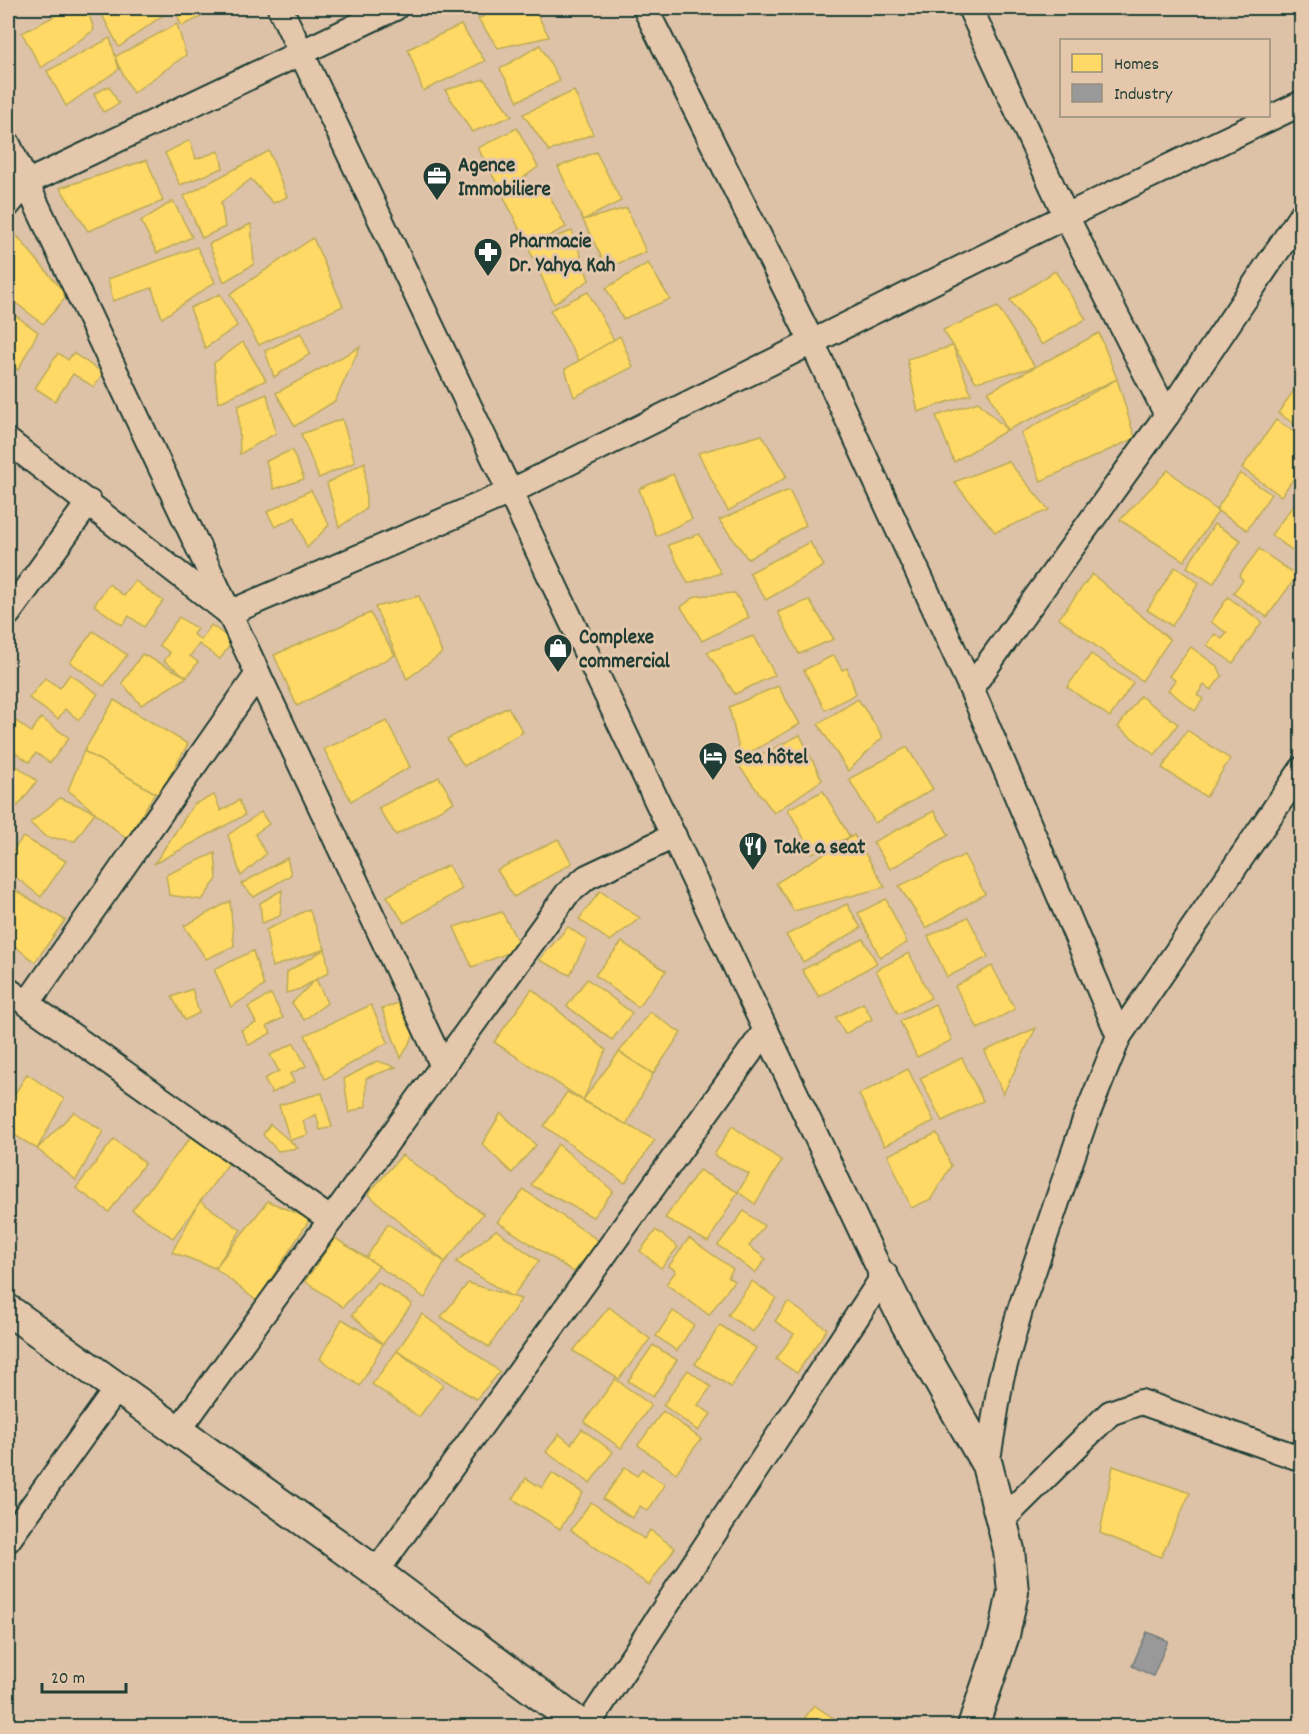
<svg xmlns="http://www.w3.org/2000/svg" width="1309" height="1734" font-family="Dekko,sans-serif">
<rect width="100%" height="100%" fill="#ddc2a7"/>
<filter id="ink" filterUnits="userSpaceOnUse"><feTurbulence type="fractalNoise" baseFrequency=".0167" numOctaves="2"/><feDisplacementMap in="SourceGraphic" scale="12" xChannelSelector="R" yChannelSelector="G"/><feConvolveMatrix kernelMatrix="1 2 1 2 8 2 1 2 1" color-interpolation-filters="sRGB"/></filter>
<g filter="url(#ink)">
<g fill="#ffd966" stroke="#bcaa57" stroke-width="1.5">
<path d="M70 8H87L94 30 41 68 22 33Z"/>
<path d="M106 8H171V9L119 47 100 11Z"/>
<path d="M196 8 201 17 182 26 177 15Z"/>
<path d="M500 8H534L549 37 498 48 478 19Z"/>
<path d="M177 24 186 55 133 93 114 57Z"/>
<path d="M461 25 485 61 423 91 408 49Z"/>
<path d="M110 38 119 69 66 106 47 71Z"/>
<path d="M540 45 560 81 518 101 500 69Z"/>
<path d="M484 79 512 116 472 132 445 90Z"/>
<path d="M109 86 119 104 103 112 94 94Z"/>
<path d="M574 91 593 134 549 151 523 114Z"/>
<path d="M517 128 538 167 502 193 478 148Z"/>
<path d="M190 140 196 159 219 151 223 168 180 185 165 153Z"/>
<path d="M269 151 287 197 273 203 251 179 221 202 225 227 202 238 184 196Z"/>
<path d="M596 152 621 201 583 220 558 167Z"/>
<path d="M147 160 163 201 88 231 60 188Z"/>
<path d="M543 184 566 227 528 247 502 193Z"/>
<path d="M173 201 192 237 157 253 141 221Z"/>
<path d="M627 208 646 252 607 268 583 220Z"/>
<path d="M251 224 254 264 224 282 209 244Z"/>
<path d="M13 231 67 296 43 324 8 297V238Z"/>
<path d="M572 231 589 280 554 304 528 247Z"/>
<path d="M313 238 343 306 259 345 230 294Z"/>
<path d="M197 247 215 282 162 318 152 288 113 301 108 279Z"/>
<path d="M648 263 670 299 623 319 606 288Z"/>
<path d="M1055 271 1086 319 1042 345 1010 300Z"/>
<path d="M588 292 618 348 581 364 550 310Z"/>
<path d="M220 294 237 326 205 348 190 308Z"/>
<path d="M998 307 1035 367 976 382 943 330Z"/>
<path d="M8 310 38 332 18 370 8 361Z"/>
<path d="M301 333 310 354 274 377 265 351Z"/>
<path d="M1099 333 1117 379 1007 430 988 392Z"/>
<path d="M620 336 633 367 574 397 565 369Z"/>
<path d="M243 342 266 380 218 403 214 363Z"/>
<path d="M953 346 971 394 918 412 907 359Z"/>
<path d="M360 347 335 401 295 426 276 393Z"/>
<path d="M58 353 68 360 73 353 103 373 94 387 73 374 55 401 35 388Z"/>
<path d="M1117 379 1135 438 1041 481 1021 433Z"/>
<path d="M1302 379V429L1278 413Z"/>
<path d="M267 394 276 433 240 454 238 406Z"/>
<path d="M978 402 1007 430 954 462 936 416Z"/>
<path d="M342 419 355 462 319 478 301 434Z"/>
<path d="M1276 420 1302 437V467L1281 496 1242 468Z"/>
<path d="M762 435 787 477 728 511 698 453Z"/>
<path d="M292 450 304 479 274 489 266 461Z"/>
<path d="M1008 461 1049 510 995 532 954 482Z"/>
<path d="M365 462 366 509 339 527 327 483Z"/>
<path d="M1168 470 1218 512 1184 561 1120 520Z"/>
<path d="M1240 473 1271 494 1247 530 1216 510Z"/>
<path d="M673 474 692 519 656 536 639 489Z"/>
<path d="M311 490 329 525 307 548 295 517 275 527 267 512Z"/>
<path d="M789 490 806 525 748 559 719 520Z"/>
<path d="M1295 503 1302 508V557L1271 535Z"/>
<path d="M1214 524 1241 540 1213 584 1187 567Z"/>
<path d="M699 534 721 573 688 583 668 545Z"/>
<path d="M810 542 824 566 766 600 749 573Z"/>
<path d="M1259 549 1297 576 1267 617 1233 593 1243 580 1239 576Z"/>
<path d="M1175 567 1199 583 1172 626 1147 610Z"/>
<path d="M1092 574 1170 640 1142 681 1059 618Z"/>
<path d="M135 581 163 601 144 627 129 616 122 625 94 605 109 584 124 596Z"/>
<path d="M735 593 749 617 702 641 681 607 696 596Z"/>
<path d="M419 596 442 653 407 679 375 607Z"/>
<path d="M1228 597 1262 622 1233 663 1207 645 1215 634 1222 639 1227 633 1211 622Z"/>
<path d="M809 600 834 639 799 654 778 612Z"/>
<path d="M370 613 395 655 297 706 274 655Z"/>
<path d="M179 617 197 629 193 634 201 640 211 625 233 641 220 659 199 644 190 656 198 662 187 677 164 661 170 653 159 645Z"/>
<path d="M93 631 127 655 104 686 70 662Z"/>
<path d="M754 636 775 675 735 694 707 652Z"/>
<path d="M1191 647 1218 667 1222 676 1211 690 1204 685 1197 695 1203 699 1195 711 1168 690 1175 680 1169 676Z"/>
<path d="M142 654 187 677 141 705 122 683Z"/>
<path d="M1091 654 1133 683 1110 717 1067 687Z"/>
<path d="M834 655 842 670 847 668 856 694 825 710 804 670Z"/>
<path d="M70 674 98 694 79 720 65 709 58 719 29 698 45 678 60 688Z"/>
<path d="M778 686 800 724 741 758 729 707Z"/>
<path d="M1140 696 1178 724 1155 755 1118 727Z"/>
<path d="M858 699 883 737 848 771 818 724Z"/>
<path d="M114 700 188 744 169 777 162 797 84 751Z"/>
<path d="M508 707 523 732 464 766 447 739Z"/>
<path d="M41 718 69 738 50 763 36 753 29 762 8 747V732L16 721 31 732Z"/>
<path d="M387 721 410 767 351 801 324 749Z"/>
<path d="M1187 730 1230 759 1206 797 1162 768Z"/>
<path d="M800 735 822 780 774 813 739 766Z"/>
<path d="M907 747 933 789 875 823 849 779Z"/>
<path d="M84 751 155 793 127 839 68 790Z"/>
<path d="M9 760 37 781 18 806 8 798Z"/>
<path d="M439 777 454 802 396 835 378 808Z"/>
<path d="M823 791 850 837 812 853 788 809Z"/>
<path d="M214 795 221 811 239 800 245 815 154 864 194 804Z"/>
<path d="M60 798 95 812 75 841 46 837 30 823Z"/>
<path d="M934 811 949 835 890 869 873 842Z"/>
<path d="M261 812 269 824 255 834 266 854 241 876 228 835Z"/>
<path d="M854 835 885 887 794 911 776 883Z"/>
<path d="M23 837 66 861 41 897 8 871V857Z"/>
<path d="M558 839 572 863 514 897 497 870Z"/>
<path d="M215 853 217 879 202 900 169 895 166 875Z"/>
<path d="M964 855 985 894 926 928 899 886Z"/>
<path d="M287 858 291 875 254 897 241 884Z"/>
<path d="M448 865 462 889 404 923 387 896Z"/>
<path d="M8 886 65 920 35 962 8 941Z"/>
<path d="M282 890 280 916 262 923 260 903Z"/>
<path d="M600 891 640 918 610 941 579 919Z"/>
<path d="M886 899 907 943 880 957 858 913Z"/>
<path d="M230 901 234 946 206 959 184 926Z"/>
<path d="M847 904 861 928 803 962 786 935Z"/>
<path d="M309 909 325 949 272 967 266 930Z"/>
<path d="M502 912 521 948 472 967 454 927Z"/>
<path d="M968 917 988 957 947 977 928 936Z"/>
<path d="M568 927 587 940 570 975 539 960Z"/>
<path d="M863 939 877 963 819 997 802 970Z"/>
<path d="M622 942 666 971 638 1007 595 975Z"/>
<path d="M325 949 329 972 300 989 286 993 287 972Z"/>
<path d="M253 951 264 986 231 1007 214 969Z"/>
<path d="M909 953 931 998 898 1014 876 970Z"/>
<path d="M992 966 1015 1009 978 1029 955 986Z"/>
<path d="M316 979 327 1003 304 1020 292 1003Z"/>
<path d="M587 979 632 1013 612 1040 567 1006Z"/>
<path d="M192 989 199 1013 185 1020 172 997Z"/>
<path d="M532 989 606 1050 583 1100 494 1042Z"/>
<path d="M271 994 283 1018 267 1026 271 1033 249 1045 241 1030 256 1023 248 1007Z"/>
<path d="M403 1001 415 1033 401 1058 382 1009Z"/>
<path d="M863 1003 872 1019 845 1034 836 1017Z"/>
<path d="M935 1004 952 1040 917 1057 900 1021Z"/>
<path d="M371 1005 388 1042 325 1079 305 1035Z"/>
<path d="M650 1012 681 1033 653 1074 619 1052Z"/>
<path d="M1036 1028 1003 1094 985 1051Z"/>
<path d="M294 1043 306 1066 290 1074 294 1082 272 1093 264 1079 279 1071 270 1055Z"/>
<path d="M619 1052 653 1074 626 1125 583 1100Z"/>
<path d="M962 1058 983 1101 942 1121 920 1078Z"/>
<path d="M377 1061 396 1067 366 1078V1106L349 1113 344 1079Z"/>
<path d="M908 1069 934 1121 884 1146 859 1094Z"/>
<path d="M27 1074 64 1099 37 1149 8 1131V1105Z"/>
<path d="M567 1092 655 1140 625 1183 544 1126Z"/>
<path d="M322 1093 332 1127 320 1130 316 1114 303 1121 308 1135 290 1140 279 1105Z"/>
<path d="M74 1112 103 1131 76 1180 37 1149Z"/>
<path d="M501 1113 536 1145 512 1173 482 1144Z"/>
<path d="M270 1124 298 1148 278 1151 263 1135Z"/>
<path d="M732 1126 782 1161 755 1204 738 1192 749 1174 714 1155Z"/>
<path d="M937 1133 951 1166 931 1199 911 1208 888 1155Z"/>
<path d="M192 1136 229 1163 173 1238 132 1210Z"/>
<path d="M114 1139 145 1163 109 1212 76 1188Z"/>
<path d="M558 1144 613 1191 593 1217 531 1185Z"/>
<path d="M402 1155 483 1214 445 1262 368 1194Z"/>
<path d="M699 1170 738 1192 708 1242 665 1218Z"/>
<path d="M524 1190 599 1241 574 1272 497 1222Z"/>
<path d="M200 1201 241 1230 215 1268 172 1252Z"/>
<path d="M268 1201 310 1219 257 1301 215 1268Z"/>
<path d="M744 1211 764 1226 749 1246 766 1259 755 1273 718 1245Z"/>
<path d="M388 1224 445 1262 425 1298 366 1258Z"/>
<path d="M496 1230 539 1261 512 1297 456 1262Z"/>
<path d="M656 1230 678 1247 661 1268 640 1251Z"/>
<path d="M335 1238 379 1266 343 1307 305 1281Z"/>
<path d="M689 1238 733 1269 728 1277 734 1281 709 1315 666 1284 676 1271 669 1266Z"/>
<path d="M752 1281 776 1298 753 1332 728 1315Z"/>
<path d="M377 1282 412 1304 383 1344 352 1315Z"/>
<path d="M468 1283 521 1299 489 1347 441 1317Z"/>
<path d="M788 1302 827 1329 797 1373 776 1359 794 1334 775 1321Z"/>
<path d="M609 1307 650 1339 619 1379 573 1351Z"/>
<path d="M673 1311 694 1325 677 1351 656 1336Z"/>
<path d="M422 1314 500 1372 476 1399 397 1351Z"/>
<path d="M342 1319 383 1344 360 1386 320 1359Z"/>
<path d="M720 1325 756 1348 731 1387 695 1364Z"/>
<path d="M653 1345 677 1360 653 1397 628 1381Z"/>
<path d="M397 1351 443 1385 419 1417 372 1384Z"/>
<path d="M688 1370 711 1387 698 1405 711 1414 698 1431 663 1405Z"/>
<path d="M615 1379 651 1405 621 1448 584 1422Z"/>
<path d="M663 1411 701 1439 676 1473 638 1445Z"/>
<path d="M582 1429 613 1452 590 1483 546 1452 559 1434 571 1444Z"/>
<path d="M1113 1466 1190 1493 1161 1557 1100 1533Z"/>
<path d="M625 1467 637 1476 642 1469 665 1485 648 1511 640 1506 632 1518 603 1499Z"/>
<path d="M552 1473 583 1493 560 1529 513 1499 526 1478 542 1488Z"/>
<path d="M591 1502 644 1539 650 1530 675 1548 649 1585 571 1530Z"/>
<path d="M814 1705 845 1726H799Z"/>
</g>
<path fill="#999" stroke="#747d7b" stroke-width="1.5" d="M1147 1632 1168 1641 1153 1676 1132 1666Z"/>
<g fill="none" stroke-linecap="round" stroke-linejoin="round">
<g stroke="#1f3d34" stroke-width="28">
<g id="minor">
<path d="M280 8 883 1277 587 1726"/>
<path d="M645 8 813 344 971 688 1119 1036"/>
<path d="M970 8 1066 216 1167 415"/>
<path d="M8 144 442 1064"/>
<path d="M8 205 26 183 395 8"/>
<path d="M8 441 229 613 510 492 1066 216 1302 103"/>
<path d="M8 614 89 502"/>
<path d="M971 688 1167 415 1302 214"/>
<path d="M8 990 331 1220"/>
<path d="M27 1004 258 674"/>
<path d="M178 1431 567 894 587 877 674 836"/>
<path d="M987 1465 1001 1379 1020 1310 1085 1120 1119 1036 1302 769"/>
<path d="M1002 1520 1110 1413 1141 1402 1302 1459"/>
<path d="M8 1540 117 1388"/>
<path d="M376 1572 766 1030"/>
</g>
</g>
<g stroke="#1f3d34" stroke-width="34">
<g id="tertiary">
<path d="M883 1277 906 1323 987 1465 1009 1550 1013 1592 1004 1635 973 1726"/>
<path d="M8 1310 376 1572 582 1726"/>
</g>
</g>
<use href="#minor" stroke="#e5c8ac" stroke-width="24"/>
<use href="#tertiary" stroke="#e5c8ac" stroke-width="30"/>
</g>
</g>
<defs>
<g id="office-pin" transform="scale(1.5)"><path d="M0 17L-7.5 6A9.5 9.5 0 1 1 7.5 6Z" fill="#1f3d34" stroke="#e5c8ac"/><path d="M-6-3h4V-5.5h4V-3h4V5H-6ZM-1-4.5V-3h2v-1.5ZM-6 0V1H6V0Z" fill="#fff"/></g>
<g id="pharmacy-pin" transform="scale(1.5)"><path d="M0 17L-7.5 6A9.5 9.5 0 1 1 7.5 6Z" fill="#1f3d34" stroke="#e5c8ac"/><path d="M-2-6h4v4h4v4h-4v4h-4v-4h-4v-4h4Z" fill="#fff"/></g>
<g id="shop-pin" transform="scale(1.5)"><path d="M0 17L-7.5 6A9.5 9.5 0 1 1 7.5 6Z" fill="#1f3d34" stroke="#e5c8ac"/><path d="M-5-2.5h2.3a2.7 3.5 0 0 1 5.4 0H5L5.5 6h-11ZM-1.5-2.5h3a1.5 2.3 0 0 0-3 0Z" fill="#fff"/></g>
<g id="hotel-pin" transform="scale(1.5)"><path d="M0 17L-7.5 6A9.5 9.5 0 1 1 7.5 6Z" fill="#1f3d34" stroke="#e5c8ac"/><path d="M-6-4.5h1.5V1H6V5H4.5V3h-9V5H-6ZM-4 0a1.8 1.8 0 1 1 3.6 0ZM.5 0V-2.5h3Q6-2.5 6 0Z" fill="#fff"/></g>
<g id="restaurant-pin" transform="scale(1.5)"><path d="M0 17L-7.5 6A9.5 9.5 0 1 1 7.5 6Z" fill="#1f3d34" stroke="#e5c8ac"/><path d="M-5-6h1v4h1v-4h1v4h1v-4h1v5L-1.5 .5V6h-2V.5L-5-1ZM5-6V6H3V1.5H1.5Q1.5-4 5-6Z" fill="#fff"/></g>
</defs>
<g fill-rule="evenodd">
<use href="#office-pin" x="437" y="176"/>
<use href="#pharmacy-pin" x="488" y="252"/>
<use href="#shop-pin" x="558" y="648"/>
<use href="#hotel-pin" x="713" y="756"/>
<use href="#restaurant-pin" x="753" y="846"/>
</g>
<g text-anchor="middle" stroke-width="6" stroke-linejoin="round" paint-order="stroke">
<g font-size="21" font-weight="bold" fill="#1f3d34" stroke="#e5c8ac" text-anchor="start">
<text x="458" y="171">Agence<tspan x="458" dy="24">Immobiliere</tspan></text>
<text x="509" y="247">Pharmacie<tspan x="509" dy="24">Dr. Yahya Kah</tspan></text>
<text x="579" y="643">Complexe<tspan x="579" dy="24">commercial</tspan></text>
<text x="734" y="763">Sea hôtel</text>
<text x="774" y="853">Take a seat</text>
</g>
</g>
<rect width="1309" height="1734" fill="none" stroke="#e5c8ac" stroke-width="30"/>
<rect x="15" y="15" width="1279" height="1704" fill="none" stroke="#1f3d34" stroke-width="2" filter="url(#ink)"/>
<rect x="1060" y="39" width="210" height="78" fill="#e5c8ac" stroke="#96907c" stroke-width="1.5"/>
<rect x="1072" y="54" width="30" height="18" fill="#ffd966" stroke="#96907c" stroke-width="1.5"/>
<text x="1114" y="69" font-size="18" fill="#1f3d34">Homes</text>
<rect x="1072" y="84" width="30" height="18" fill="#999999" stroke="#96907c" stroke-width="1.5"/>
<text x="1114" y="99" font-size="18" fill="#1f3d34">Industry</text>
<path d="M42 1683v9h84v-9" fill="none" stroke="#1f3d34" stroke-width="3"/>
<text x="51" y="1683" font-size="18" fill="#1f3d34" stroke="#e5c8ac" stroke-width="4.5" paint-order="stroke">20 m</text>
</svg>
